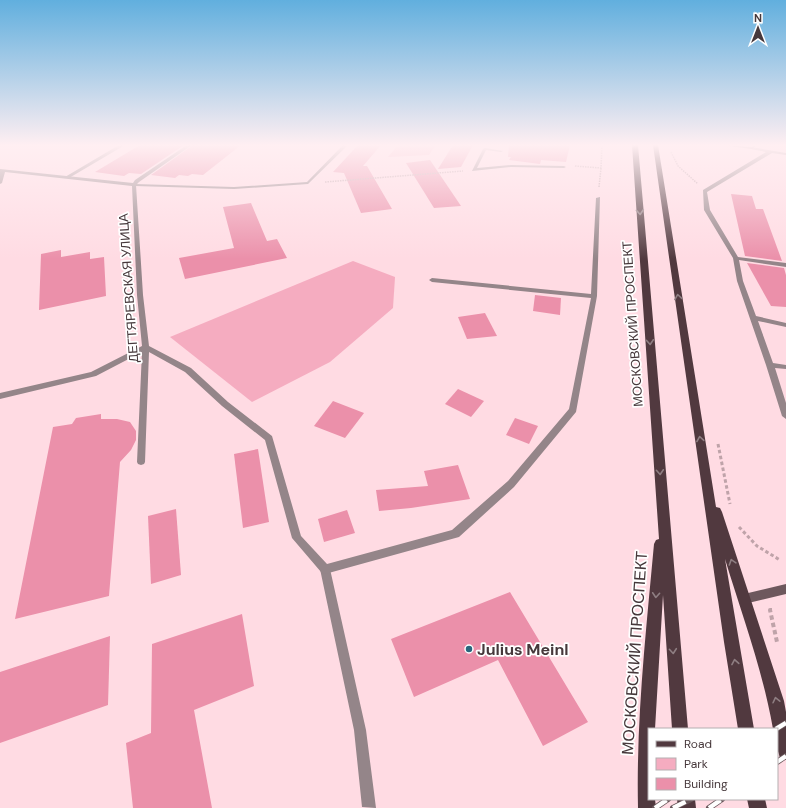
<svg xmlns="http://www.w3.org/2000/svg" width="786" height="808" font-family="'DM Sans',sans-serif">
<rect width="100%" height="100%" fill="#ffdbe3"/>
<g fill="#f5acc0">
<path d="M398 145H436L429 155 388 157Z"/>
<path d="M353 261 395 277 393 308 330 362 252 402 170 337Z"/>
</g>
<g fill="#eb90aa">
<path d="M140 145H184L141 174 129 173 124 176 95 172Z"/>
<path d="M193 145H241L203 175 192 174 188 176 179 175 175 178 151 175Z"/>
<path d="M358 145H381L363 166H367L392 209 361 213 344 173 333 172Z"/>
<path d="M453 145H473L461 167 438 169Z"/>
<path d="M509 145H570L566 162 541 160 540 164 509 160 511 157H508Z"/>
<path d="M430 160 461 206 434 208 406 163Z"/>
<path d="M731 194 752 196 756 209H763L782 261 745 256Z"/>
<path d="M251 203 267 241 277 239 287 258 185 279 179 258 234 248 223 207Z"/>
<path d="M61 250V257L90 252V259L104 257 106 296 39 310 41 254Z"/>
<path d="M747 263 784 268 786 275V307L771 306Z"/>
<path d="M535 295 561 298 560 315 533 311Z"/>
<path d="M485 313 497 336 467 339 458 317Z"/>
<path d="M458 389 484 401 471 417 445 404Z"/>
<path d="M333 401 364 413 345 438 314 426Z"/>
<path d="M101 414V419H117L130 422 136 431V440L131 450 120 462 109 596 15 619 53 427 72 424 76 418Z"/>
<path d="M515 418 538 426 529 444 506 435Z"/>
<path d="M258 449 269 522 243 528 234 454Z"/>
<path d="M458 465 470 499 411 508 379 511 376 490 428 486 424 471Z"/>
<path d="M176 509 181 575 151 584 148 516Z"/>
<path d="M347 510 355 533 324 542 318 519Z"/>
<path d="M510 592 588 722 543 746 498 660 414 697 391 639Z"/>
<path d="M242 614 254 686 194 710 212 808H133L126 743 151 733 152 644Z"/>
<path d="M110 636 108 705 0 743V672Z"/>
</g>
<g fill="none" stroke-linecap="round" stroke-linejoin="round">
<g stroke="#bfa3a9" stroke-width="1.5" stroke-dasharray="1.5 1" stroke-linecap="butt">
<path d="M671 152 678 166 698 184"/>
<path d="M575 166 601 168 602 145"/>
<path d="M325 182 463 171"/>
<path d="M599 187 601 168"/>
</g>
<g stroke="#bfa3a9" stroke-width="3" stroke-dasharray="3.5 2.5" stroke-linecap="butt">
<path d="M718 444 730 504"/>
<path d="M739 527 757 546 780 560"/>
</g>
<path stroke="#bfa3a9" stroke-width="4" stroke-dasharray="4.5 3" stroke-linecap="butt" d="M772 610H770L777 642"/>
<g fill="#948589" fill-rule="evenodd">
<path d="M119 145H125L69 178 65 177Z"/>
<path d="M343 145H348L308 184 234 189 135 186 133 185 135 184 234 187 307 182Z"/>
<path d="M485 148 503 151 501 152 486 150 477 168 511 165 564 166 566 167 564 168 511 167 472 171 483 149Z"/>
<path d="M325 564 329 566 330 569 366 730 376 808 362 807 354 730 320 569 321 566Z"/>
</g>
<g fill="#948589" fill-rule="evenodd">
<path d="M187 145H192L139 182 136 185 143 295 149 346 191 368 228 402 272 436 301 536 327 564 452 530 508 481 569 409 591 298 432 282 429 280 432 278 591 294 596 198 600 197 597 296 576 412 514 487 459 537 325 574 321 572 292 538 265 440 222 406 185 372 149 352 145 462 144 464 141 465 138 464 137 462 142 352 96 376 0 399V393L91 372 142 346 137 295 132 186 5 172 2 183 0 184V169L133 183 135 180Z"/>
<path d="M751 147 786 153V155L772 153 707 192 710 210 738 257 786 263V267L739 260 743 281 756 316 786 323V327L758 321 773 363 786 365V369L775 368 786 403V419L782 416 766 365 737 281 733 258 704 210 703 190 766 152 751 149Z"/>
</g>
<g fill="#6d585d" fill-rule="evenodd">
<path d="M722 145 751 147 757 145 752 149Z"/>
<path d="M786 584V594L744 604 740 603 739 599 740 595 744 594Z"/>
</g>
<g fill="#51393f" fill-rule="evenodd">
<path d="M632 145H638L688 729H672L663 595 655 729H649V799H655L656 808H638C636 719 646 632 654 544L656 540 659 539Z"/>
<path d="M653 145H658L716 507 720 508 722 512 784 701 786 712V760L780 758 777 748V729H773C763 671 742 615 725 559L754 729H738L724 642Z"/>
<path d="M677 799H695L696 808H678Z"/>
<path d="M747 799H765L767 808H749Z"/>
</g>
<g stroke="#675559" stroke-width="6">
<g id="rail">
<path d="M776 729 786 723"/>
<path d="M777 762 786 756"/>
<path d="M655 808 668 799"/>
<path d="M673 808 691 799"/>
<path d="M709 808 722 799"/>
</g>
</g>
<use href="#rail" stroke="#fff" stroke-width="4.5" stroke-dasharray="14" stroke-linecap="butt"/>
</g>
<defs><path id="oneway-chevron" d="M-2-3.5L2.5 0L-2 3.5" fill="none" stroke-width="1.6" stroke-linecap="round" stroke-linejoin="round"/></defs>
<g stroke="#8e7e82">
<use href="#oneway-chevron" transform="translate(640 212) rotate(86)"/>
<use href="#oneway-chevron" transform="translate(678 297) rotate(-99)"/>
<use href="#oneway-chevron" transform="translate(650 342) rotate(86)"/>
<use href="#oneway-chevron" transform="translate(700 439) rotate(-99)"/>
<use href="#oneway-chevron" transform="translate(660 472) rotate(86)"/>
<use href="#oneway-chevron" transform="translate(732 562) rotate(-108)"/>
<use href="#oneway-chevron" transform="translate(656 595) rotate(94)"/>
<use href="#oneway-chevron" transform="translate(673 651) rotate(85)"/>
<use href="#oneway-chevron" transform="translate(735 662) rotate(-100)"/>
<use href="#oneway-chevron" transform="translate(776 700) rotate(-103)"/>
</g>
<linearGradient id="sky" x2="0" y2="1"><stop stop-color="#61afde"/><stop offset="0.56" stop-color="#ffeff2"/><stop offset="1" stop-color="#ffeff2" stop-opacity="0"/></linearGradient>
<rect width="786" height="259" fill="url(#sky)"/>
<circle fill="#29667d" stroke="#fff" stroke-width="1.5" cx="469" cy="649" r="4"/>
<g text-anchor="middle" stroke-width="3.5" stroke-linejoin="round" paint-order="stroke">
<g font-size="13" fill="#46383b" stroke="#fff">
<text transform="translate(128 288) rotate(-94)" y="5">ДЕГТЯРЕВСКАЯ УЛИЦА</text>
<text transform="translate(632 324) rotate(-94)" y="5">МОСКОВСКИЙ ПРОСПЕКТ</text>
</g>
<g font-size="16" font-weight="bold" fill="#46383b" stroke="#fff" text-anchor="start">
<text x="477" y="655">Julius Meinl</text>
</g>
<g font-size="16" fill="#46383b" stroke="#fff">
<text transform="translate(634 653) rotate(-86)" y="6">МОСКОВСКИЙ ПРОСПЕКТ</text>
</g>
</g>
<rect x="648" y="728" width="130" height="72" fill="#ffffff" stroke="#b5afb1"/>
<rect x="656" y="741" width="20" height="6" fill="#51393f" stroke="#b5afb1"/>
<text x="684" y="748" font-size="12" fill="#46383b">Road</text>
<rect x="656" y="758" width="20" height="12" fill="#f5acc0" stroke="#b5afb1"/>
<text x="684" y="768" font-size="12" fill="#46383b">Park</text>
<rect x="656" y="778" width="20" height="12" fill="#eb90aa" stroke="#b5afb1"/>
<text x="684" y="788" font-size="12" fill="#46383b">Building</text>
<g transform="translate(758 28)" stroke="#ffffff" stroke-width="3" paint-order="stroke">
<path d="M0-3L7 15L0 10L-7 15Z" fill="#46383b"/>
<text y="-6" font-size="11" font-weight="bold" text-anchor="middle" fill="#46383b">N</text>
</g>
</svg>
